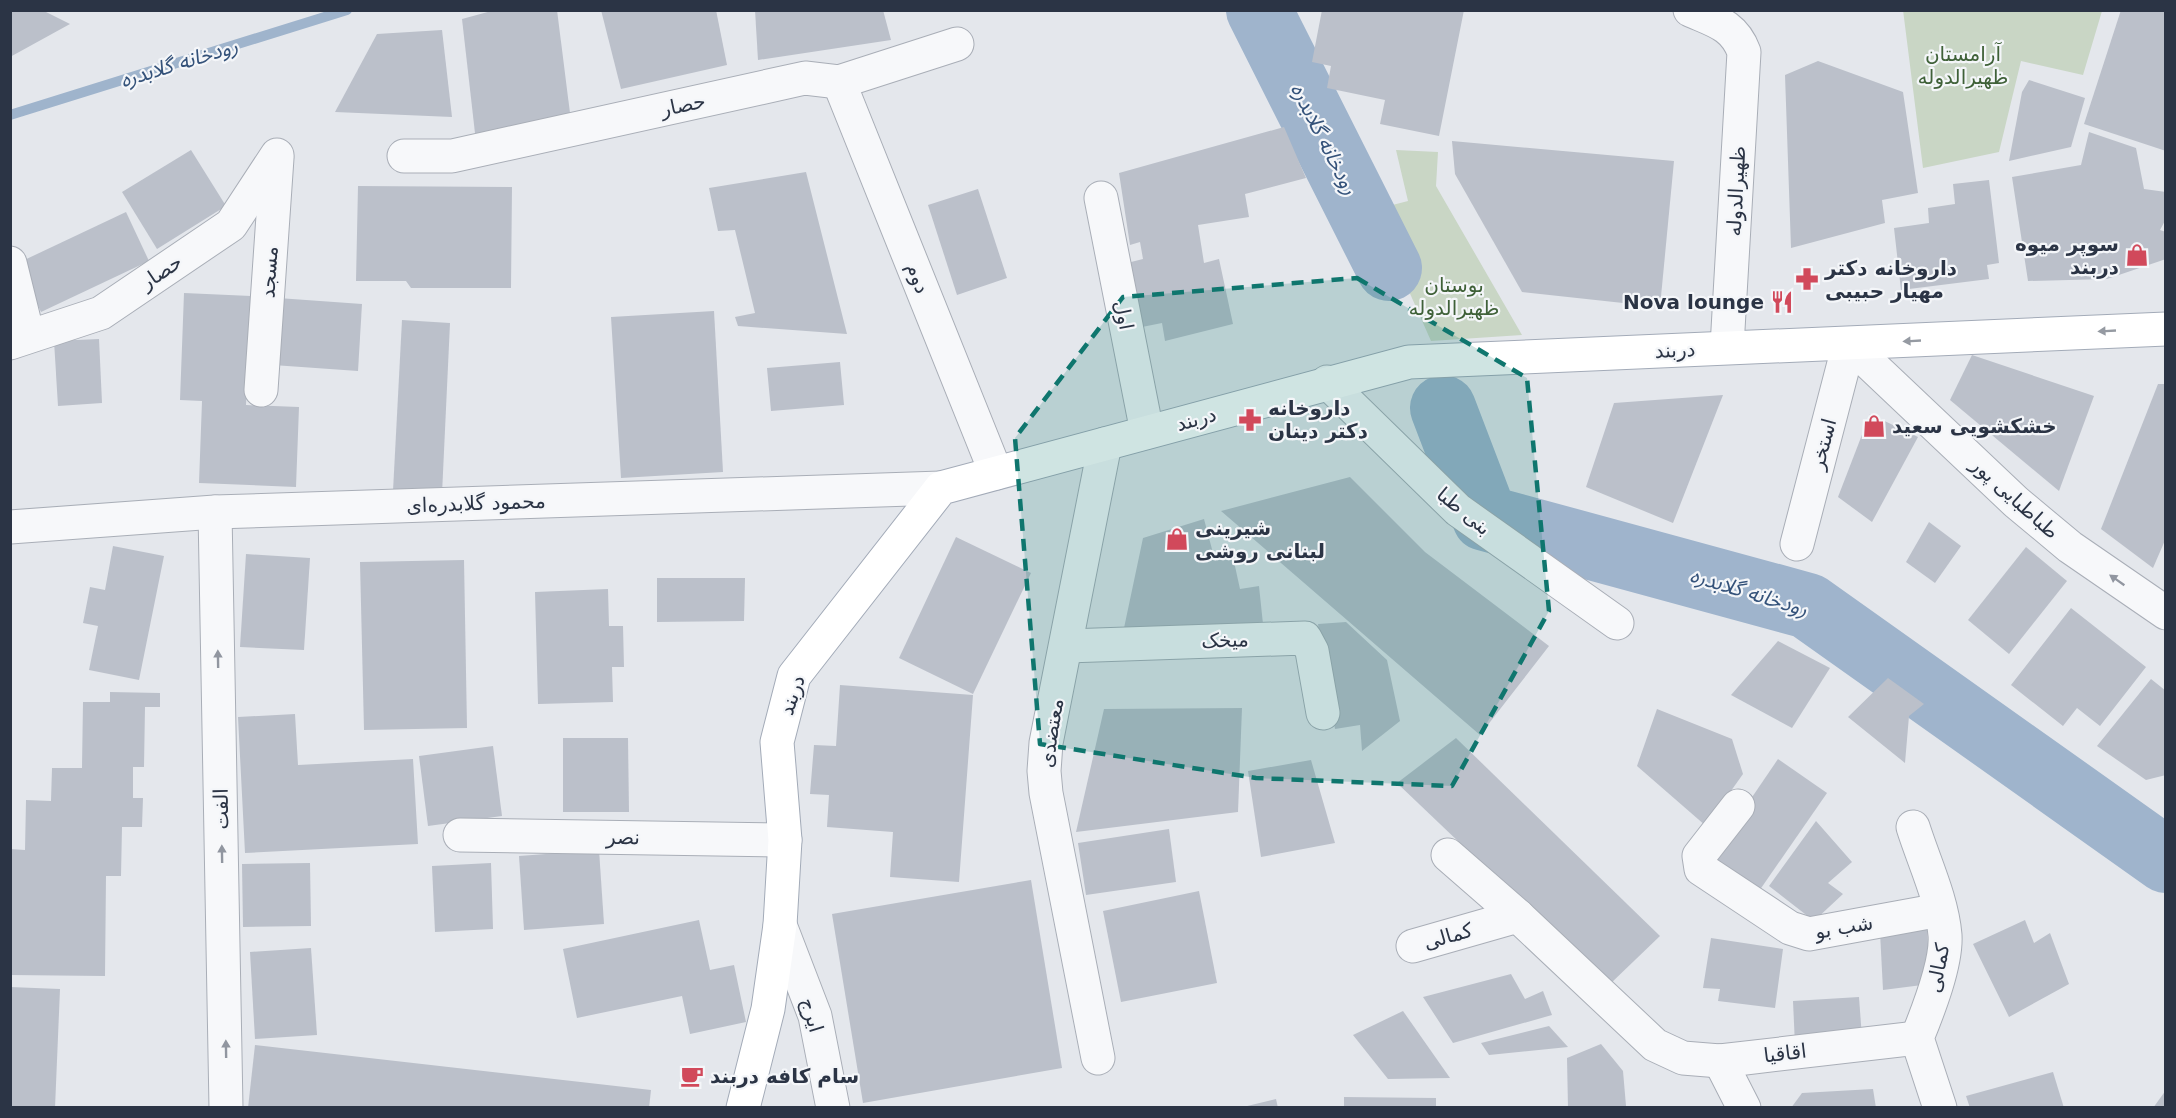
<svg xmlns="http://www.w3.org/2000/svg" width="2176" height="1118" font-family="'DejaVu Sans','Noto Sans Arabic',sans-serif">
<rect width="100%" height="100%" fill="#e4e7ec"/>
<g fill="#c9d6c5">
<path d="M1903 10H2102V11L2083 75 2021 61 1999 152 1923 168Z"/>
<path d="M1396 150 1438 152 1436 186 1522 335 1431 341 1373 210 1408 201Z"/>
</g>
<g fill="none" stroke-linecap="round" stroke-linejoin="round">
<path stroke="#9fb4cc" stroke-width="10" d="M10 115 347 10"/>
<g stroke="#9fb4cc" stroke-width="66">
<path d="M1259 10 1389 268"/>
<path d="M1443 408 1485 518 1808 606 2166 860"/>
</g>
</g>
<g fill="#bbc0ca">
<path d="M10 10H42L70 24 10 57Z"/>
<path d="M495 10H557L572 129 476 142 462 19Z"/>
<path d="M601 10H716L727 65 621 89Z"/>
<path d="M755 10H883L891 40 758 60Z"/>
<path d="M1322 10H1464L1439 136 1380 124 1385 100 1327 88 1331 66 1312 62Z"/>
<path d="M2121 10H2166V151L2084 124Z"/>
<path d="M442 30 452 117 335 112 377 34Z"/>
<path d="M1818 61 1903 92 1918 193 1882 200 1885 223 1791 248 1785 75Z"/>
<path d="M2029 80 2085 98 2071 147 2009 161 2022 92Z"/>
<path d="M1284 127 1306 178 1245 194 1249 217 1198 225 1204 263 1219 259 1233 324 1165 341 1162 323 1137 328 1127 263 1143 259 1140 242 1130 245 1119 173Z"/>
<path d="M2089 132 2136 148 2144 189 2166 192V219L2160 230 2166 232V259L2107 279 2028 281 2012 177 2081 165Z"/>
<path d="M1452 141 1674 161 1660 307 1522 292 1455 174Z"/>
<path d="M191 150 226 206 157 249 122 192Z"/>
<path d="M806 172 847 334 738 326 735 317 755 313 735 230 718 231 709 188Z"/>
<path d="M1989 180 1999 263 1987 265 1989 279 1901 290 1894 228 1929 223 1928 208 1955 204 1953 184Z"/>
<path d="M358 186 512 187 511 288H411L406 281H356Z"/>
<path d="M978 189 1007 278 957 295 928 205Z"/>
<path d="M126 212 149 261 41 312 18 263Z"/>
<path d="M184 293 251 296 246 405 299 407 296 487 199 483 202 401 180 400Z"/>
<path d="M278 298 362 304 358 371 273 365Z"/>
<path d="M714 311 723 472 621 478 611 317Z"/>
<path d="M402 320 450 323 442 494 393 491Z"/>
<path d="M99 339 102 403 58 406 54 341Z"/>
<path d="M1972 355 2094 396 2059 491 1950 400Z"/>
<path d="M840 362 844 405 771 411 767 368Z"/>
<path d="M2158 384H2166V538L2153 568 2101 529Z"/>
<path d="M1723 395 1673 523 1586 487 1614 403Z"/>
<path d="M1870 414 1918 437 1872 522 1838 497Z"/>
<path d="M1350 477 1425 552 1549 646 1480 735 1221 511Z"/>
<path d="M1204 519 1213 553 1231 548 1240 589 1259 586 1263 624 1124 628 1143 538Z"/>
<path d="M1929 522 1961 546 1935 583 1906 562Z"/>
<path d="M956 537 1031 573 973 694 899 658Z"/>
<path d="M113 546 164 556 139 680 89 670 98 626 83 623 90 587 105 590Z"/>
<path d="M2026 547 2067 581 2009 654 1968 620Z"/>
<path d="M246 554 310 558 304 650 240 647Z"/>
<path d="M464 560 467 728 364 730 360 562Z"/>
<path d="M657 578H745L744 621 657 622Z"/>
<path d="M608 589 609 626H623L624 667H612L613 702 538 704 535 592Z"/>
<path d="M2071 608 2146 667 2100 726 2077 708 2063 726 2011 685Z"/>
<path d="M1346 622 1387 660 1400 721 1362 751 1360 725 1335 729 1318 624Z"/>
<path d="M1778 641 1830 668 1792 728 1731 695Z"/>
<path d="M1888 678 1924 704 1909 716 1905 763 1848 717Z"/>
<path d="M2151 679 2166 691V775L2146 780 2097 746Z"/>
<path d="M840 685 973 695 959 882 890 877 893 832 827 827 829 795 810 794 814 745 836 746Z"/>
<path d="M110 692 160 693V707H145L144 767H133V798H143L142 827H122L121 876H106L105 976 10 975V849L25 850 26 800 51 801 52 768H82L83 702H110Z"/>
<path d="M1242 708 1238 812 1076 832 1104 709Z"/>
<path d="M1657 709 1732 739 1743 774 1706 826 1637 766Z"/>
<path d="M295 714 298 765 413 759 418 844 245 853 238 717Z"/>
<path d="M563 738H628L629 812H563Z"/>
<path d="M1456 738 1660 936 1609 985 1397 783Z"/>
<path d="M493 746 502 816 428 826 419 756Z"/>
<path d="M1778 759 1827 793 1757 894 1710 859Z"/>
<path d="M1311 760 1335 843 1261 857 1248 771Z"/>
<path d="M1816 821 1852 862 1828 883 1843 894 1814 921 1769 886Z"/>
<path d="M1169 829 1176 882 1086 895 1078 843Z"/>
<path d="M599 850 604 924 524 930 519 856Z"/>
<path d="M310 863 311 926 243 927 242 864Z"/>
<path d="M491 863 493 929 435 932 432 866Z"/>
<path d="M1031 880 1062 1068 863 1103 832 914Z"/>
<path d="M1199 891 1217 983 1121 1002 1103 911Z"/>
<path d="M699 920 710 970 734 965 746 1022 690 1034 682 996 577 1018 563 949Z"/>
<path d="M2025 920 2034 943 2050 933 2069 984 2009 1017 1973 944Z"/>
<path d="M1927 926 1930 984 1883 990 1880 932Z"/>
<path d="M1711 938 1783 949 1775 1008 1718 1001 1720 989 1703 988Z"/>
<path d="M311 948 317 1035 255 1039 250 952Z"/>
<path d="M1511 974 1525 999 1543 991 1552 1015 1453 1043 1423 997Z"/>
<path d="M10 987 60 989 55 1108H10Z"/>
<path d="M1859 997 1862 1038 1795 1045 1793 1001Z"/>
<path d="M1403 1011 1450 1078 1388 1079 1353 1035Z"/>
<path d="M1549 1026 1568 1047 1489 1055 1481 1043Z"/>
<path d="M1601 1044 1623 1071 1626 1106 1568 1108 1567 1058Z"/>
<path d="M255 1045 651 1090 649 1108H248Z"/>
<path d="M2053 1072 2064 1108H1970L1966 1096Z"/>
<path d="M1873 1089 1876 1108H1791L1802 1093Z"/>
<path d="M2166 1090V1108H2153Z"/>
<path d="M1344 1097 1436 1098V1108H1344Z"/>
<path d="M1276 1099 1278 1108H1243V1107Z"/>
</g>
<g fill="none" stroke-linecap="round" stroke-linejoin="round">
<g stroke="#a9aeb7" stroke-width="35">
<g id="minor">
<path d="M1690 10C1715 21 1734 25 1744 52L1727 347"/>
<path d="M839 82 996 473"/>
<path d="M404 156H452L805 78 839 82 957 44"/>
<path d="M1101 198 1147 432"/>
<path d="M10 263 28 336"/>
<path d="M10 343 101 313 231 225 277 155"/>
<path d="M1327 382 1458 510 1617 623"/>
<path d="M261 390 277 158"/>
<path d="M215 512 226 1108"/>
<path d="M10 527 215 512 941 488"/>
<path d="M1797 544 1849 344 2016 502 2070 547 2166 613"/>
<path d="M1067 646 1305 638 1312 651 1323 713"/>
<path d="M1738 806 1699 856 1701 869 1790 928 1809 934 1940 910"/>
<path d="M1913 827C1924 862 1942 899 1945 935 1947 963 1928 1011 1917 1038L1940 1108"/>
<path d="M460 835 785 840"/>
<path d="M1448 855 1518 916 1655 1045 1683 1058 1720 1061 1917 1038"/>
<path d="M780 925 815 1016 833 1108"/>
<path d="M1413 946 1518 916"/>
<path d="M1098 1058 1046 793 1044 771 1046 743 1105 444"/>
<path d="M1720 1061 1744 1108"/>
</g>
</g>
<g stroke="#a3abb8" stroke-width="35">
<path id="major" d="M743 1108 768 1009 780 925 785 840 777 742 794 676 941 488 1409 362 2166 329"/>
</g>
<use href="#minor" stroke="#f7f8fa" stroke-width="33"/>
<use href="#major" stroke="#fff" stroke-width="33"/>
</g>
<defs><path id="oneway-solid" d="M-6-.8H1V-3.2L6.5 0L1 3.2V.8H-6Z" transform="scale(1.5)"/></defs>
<g fill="#959aa2">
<use href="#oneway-solid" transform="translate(2107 331) rotate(177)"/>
<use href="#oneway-solid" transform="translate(1912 341) rotate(177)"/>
</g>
<g fill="#9196a0">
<use href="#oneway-solid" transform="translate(2117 580) rotate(-145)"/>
<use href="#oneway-solid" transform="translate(218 659) rotate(-91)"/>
<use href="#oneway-solid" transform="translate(222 854) rotate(-91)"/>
<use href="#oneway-solid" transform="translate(226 1049) rotate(-91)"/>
</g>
<path fill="#0f766e" fill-opacity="0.2" stroke="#0f766e" stroke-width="4.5" stroke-dasharray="12 8" stroke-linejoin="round" d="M1357 278 1527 378 1549 611 1452 786 1256 778 1040 744 1015 438 1123 297Z"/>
<defs>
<g id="shop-bare" transform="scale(1.8)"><path d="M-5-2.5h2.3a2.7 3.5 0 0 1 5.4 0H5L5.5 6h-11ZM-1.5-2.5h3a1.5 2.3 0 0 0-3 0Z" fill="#d1495b" stroke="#f4f6f9" stroke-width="2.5" paint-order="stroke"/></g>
<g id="pharmacy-bare" transform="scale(1.8)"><path d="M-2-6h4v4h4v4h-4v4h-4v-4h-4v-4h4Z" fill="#d1495b" stroke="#f4f6f9" stroke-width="2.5" paint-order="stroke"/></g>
<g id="restaurant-bare" transform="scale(1.8)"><path d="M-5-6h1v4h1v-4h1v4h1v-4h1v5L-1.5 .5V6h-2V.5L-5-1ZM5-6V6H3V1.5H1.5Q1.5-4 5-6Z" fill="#d1495b" stroke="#f4f6f9" stroke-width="2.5" paint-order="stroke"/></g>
<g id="cafe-bare" transform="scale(1.8)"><path d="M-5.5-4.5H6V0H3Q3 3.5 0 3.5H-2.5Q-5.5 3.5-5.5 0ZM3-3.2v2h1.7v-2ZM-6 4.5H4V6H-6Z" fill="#d1495b" stroke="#f4f6f9" stroke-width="2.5" paint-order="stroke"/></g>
</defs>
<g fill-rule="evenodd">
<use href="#shop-bare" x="2137" y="255"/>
<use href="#pharmacy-bare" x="1807" y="279"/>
<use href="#restaurant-bare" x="1782" y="302"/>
<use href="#pharmacy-bare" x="1250" y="420"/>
<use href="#shop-bare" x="1874" y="426"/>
<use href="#shop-bare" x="1177" y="539"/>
<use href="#cafe-bare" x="692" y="1076"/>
</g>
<g text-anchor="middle" stroke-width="4.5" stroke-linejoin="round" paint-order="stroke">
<g font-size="20" fill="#3f6138" stroke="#f4f6f9">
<text x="1963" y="61">آرامستان<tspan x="1963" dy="23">ظهیرالدوله</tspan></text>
<text x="1454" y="292">بوستان<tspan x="1454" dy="23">ظهیرالدوله</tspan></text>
</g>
<g font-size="20" fill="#2b3445" stroke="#f4f6f9">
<text transform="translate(683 105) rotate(-12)" y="7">حصار</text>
<text transform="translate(1736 191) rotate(-87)" y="7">ظهیرالدوله</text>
<text transform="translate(161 272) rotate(-34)" y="7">حصار</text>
<text transform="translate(269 272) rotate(-86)" y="7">مسجد</text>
<text transform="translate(918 278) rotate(68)" y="7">دوم</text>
<text transform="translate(1124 315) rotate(79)" y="7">اول</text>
<text transform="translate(1675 350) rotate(-3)" y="7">دربند</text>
<text transform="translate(1196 419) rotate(-16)" y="7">دربند</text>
<text transform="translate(1823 444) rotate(-75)" y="7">استخر</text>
<text transform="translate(2015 498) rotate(42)" y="7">طباطبایی پور</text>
<text transform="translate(476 503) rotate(-2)" y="7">محمود گلابدره‌ای</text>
<text transform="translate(1464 511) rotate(39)" y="7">بنی طبا</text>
<text transform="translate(1225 640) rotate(-2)" y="7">میخک</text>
<text transform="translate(792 695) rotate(-71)" y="7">دربند</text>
<text transform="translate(1051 733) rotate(-81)" y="7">معتضدی</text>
<text transform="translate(221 809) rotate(-91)" y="7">الفت</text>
<text transform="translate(623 837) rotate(1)" y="7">نصر</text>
<text transform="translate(1844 927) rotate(-10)" y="7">شب بو</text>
<text transform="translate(1448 936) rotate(-16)" y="7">کمالی</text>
<text transform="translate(1938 968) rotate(-79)" y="7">کمالی</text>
<text transform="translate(812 1015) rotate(73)" y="7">ایرج</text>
<text transform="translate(1785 1053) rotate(-7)" y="7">اقاقیا</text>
</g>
<g font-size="20" font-weight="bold" fill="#2b3445" stroke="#f4f6f9" text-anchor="start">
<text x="2119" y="251" text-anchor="end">سوپر میوه<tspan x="2119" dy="23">دربند</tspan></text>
<text x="1825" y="275">داروخانه دکتر<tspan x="1825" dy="23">مهیار حبیبی</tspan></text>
<text x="1764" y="309" text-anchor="end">Nova lounge</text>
<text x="1268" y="415">داروخانه<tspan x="1268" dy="23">دکتر دینان</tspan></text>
<text x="1892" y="433">خشکشویی سعید</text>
<text x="1195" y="535">شیرینی<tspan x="1195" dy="23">لبنانی روشی</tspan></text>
<text x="710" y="1083">سام کافه دربند</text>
</g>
<g font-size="21" font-style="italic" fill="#34527a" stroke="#f4f6f9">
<text transform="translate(179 63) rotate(-17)" y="7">رودخانه گلابدره</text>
<text transform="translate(1324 139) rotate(63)" y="7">رودخانه گلابدره</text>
<text transform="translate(1749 592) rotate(17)" y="7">رودخانه گلابدره</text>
</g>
</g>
<rect width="2176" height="1118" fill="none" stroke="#2b3445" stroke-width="24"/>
</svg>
